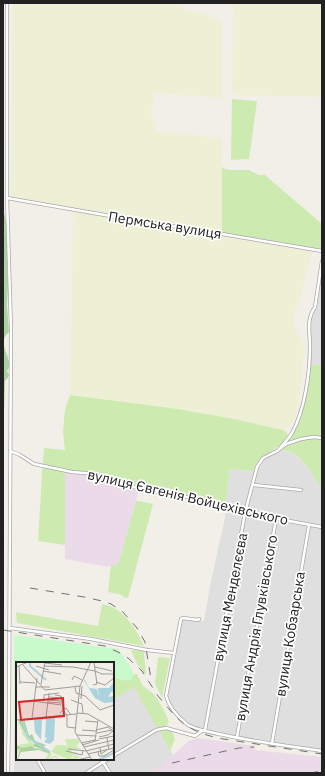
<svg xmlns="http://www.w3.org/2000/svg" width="325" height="776" font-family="'IBM Plex Sans',sans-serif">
<rect width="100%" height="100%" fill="#f2efe9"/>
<g fill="#e0dfdf">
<path d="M322 261V365L309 364 310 347 309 325 312 312 315 307Z"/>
<path d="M274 450 291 452 304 463 313 475 322 490V751L237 737 235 736 202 729 189 724 171 706 167 697 181 621 183 619 204 621 210 586 226 513 225 507 230 469 252 471 259 460Z"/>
<path d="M134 686 173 755 152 773H14V729H17V759H113V704L114 703 113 700Z"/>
</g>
<g fill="#ebdbe8">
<path d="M65 470 96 474 139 490 119 562 117 565H111L108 567 65 559Z"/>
<path d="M198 738 255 746V750L322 757V773H152L189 741Z"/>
</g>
<g fill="#eef0d5">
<path d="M13 3H172V4L221 20 222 98 154 93 153 104 151 109V114L156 124 157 131 222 138V234L312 249 300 298 293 319 295 327 304 346V354L298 408 294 421 289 427 283 430 234 419 178 409 70 395 73 209 10 197Z"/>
<path d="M233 3H322V97L232 95Z"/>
</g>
<g fill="#cdebb0">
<path d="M232 99 257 101 249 159 231 160Z"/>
<path d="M222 166 223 168 229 170H249L259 175H265L322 224V251L222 234Z"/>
<path d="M309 364 322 365V490C315 478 305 460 292 453 289 450 281 451 277 451L291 435 303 405Z"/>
<path d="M70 395 178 409 234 419 283 430 287 433 288 436 279 446 259 460 252 471 230 469 225 507 212 502 142 489 121 482 105 479 95 474 65 471V545L38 541 42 473 44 448 65 450 63 432 65 409Z"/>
<path d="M136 501H139L153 504 128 598 123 597 122 595 108 592 111 565H117L119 562Z"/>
<path d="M102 604C106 605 111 606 114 608 128 616 137 631 144 646L17 623 16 612 98 626Z"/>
<path d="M131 650 144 651 146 675 137 664Z"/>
<path d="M158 657 170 658 162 698 155 684Z"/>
<path d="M137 674 143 686 154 694 164 710 169 722 166 726 167 728 173 733 175 739 170 751 134 687 113 700 114 676 119 679 132 680V675Z"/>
</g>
<path fill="#add19e" d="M3 210 6 220 8 250 7 271 8 282 7 306 9 332C7 334 4 337 4 340 2 350 14 362 7 371L9 375 7 379 5 381 4 411 3 413Z"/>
<path fill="#c8facc" d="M14 635 118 649 130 666 133 673 132 680C123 681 121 681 114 676L113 691V663H17V729H14Z"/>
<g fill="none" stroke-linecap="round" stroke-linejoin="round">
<g stroke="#a9a9a9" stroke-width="4">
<g id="minor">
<path d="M7 3V198L11 328 9 711 8 773"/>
<path d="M7 198 128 219 222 234 322 251"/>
<path d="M280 448C284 443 289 438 292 433 305 410 310 372 310 346 310 332 306 320 315 307L322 261"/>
<path d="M10 451 20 455 34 464 72 472 96 474 105 479 121 482 130 486 142 489 203 500 245 513 322 527"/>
<path d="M253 485 301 490"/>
<path d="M199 619 198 620 183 618 181 619 166 696C169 707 179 718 188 725 197 730 214 733 224 735 256 742 289 746 322 751"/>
<path d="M10 628 91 639 147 650 174 653"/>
<path d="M205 730 245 513 257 467 263 458 277 451 286 444 301 439 314 437 322 438"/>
<path d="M237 737 276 519"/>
<path d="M272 743 309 525"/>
<path d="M113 756 156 730 166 728 195 736 203 730"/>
<path d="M37 759 45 773"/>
<path d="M100 759 103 762 109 759"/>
<path d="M86 773 103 762 110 773"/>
</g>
</g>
<use href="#minor" stroke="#fff" stroke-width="2.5"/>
<g stroke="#707070" stroke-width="1" stroke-dasharray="8 8" stroke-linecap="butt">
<path d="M30 588 84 597 102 601 111 604 122 611 137 628 145 642 151 679 152 683"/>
<path d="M3 630 105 646 120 653 128 658 142 671 158 696 175 716 185 725 200 733 217 738 322 754"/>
<path d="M172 763 239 748 254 747"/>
<path d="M310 773 322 771"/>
</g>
</g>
<g text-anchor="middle" stroke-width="3.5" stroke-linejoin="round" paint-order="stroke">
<g font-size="14" fill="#222" stroke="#fff">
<text transform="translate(165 225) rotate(9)" y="5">Пермська вулиця</text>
<text transform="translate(188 497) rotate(13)" y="5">вулиця Євгенія Войцехівського</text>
<text transform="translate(230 597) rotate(-79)" y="5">вулиця Менделєєва</text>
<text transform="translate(256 628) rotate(-80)" y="5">вулиця Андрія Глувківського</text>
<text transform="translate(290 634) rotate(-81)" y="5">вулиця Кобзарська</text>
</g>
</g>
<g transform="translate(16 662)">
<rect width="98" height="98" fill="#f2efe9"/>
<path d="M2 58 6 62 16 81 24 83 17 84 25 85 36 92 33 97 39 93 44 97 38 95 35 98H27L32 94 30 89 16 84 4 87 0 94V86H5L1 83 13 81 7 73ZM49 77H62L64 80 60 84 65 87H53L57 91 55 96H59L56 94 58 90H61L58 93 63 94V96H60L63 98H54L35 90 40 83 58 84 51 83Z" fill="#cdebb0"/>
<path d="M8 57 13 74 16 72 19 79 30 83 27 85 34 89V92L30 89 31 91 23 88 5 90 2 98H1L4 87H0V83L6 86 16 84 18 86 30 88 17 84 19 82 11 74 2 58Z" fill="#add19e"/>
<path d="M67 17 69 18 73 26 81 27 83 35 82 26H93L98 20V31L95 30 92 35 97 34 98 40 88 41 79 36ZM35 55H39L38 78 34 82 37 83 28 80 31 76 29 75H33H29L30 56ZM28 56 26 59 25 78 19 70 18 58Z" fill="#aad3df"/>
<path fill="none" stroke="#aad3df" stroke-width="2" d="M14 0V4L30 18M6 58 12 75 34 90M82 98 98 91"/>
<path fill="none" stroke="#9f9d99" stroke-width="1" d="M75 0 64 24 59 70 76 98M29 1 46 3M7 3 29 28 64 24M3 4 4 22M20 4 33 8M28 4 57 5 79 9M0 5 12 0M79 5 96 9M27 9 45 12M79 9 86 12H98M56 18 58 14 66 18M4 20 19 21M80 20 89 23 98 16M25 22 29 0M77 23 81 22 78 0M19 25H34M59 25 60 31 69 34M39 33 45 34 47 48 44 51M69 34 84 48 98 43M33 35 45 36M65 37 66 24M33 38 45 39M55 38 66 42 67 51M17 39 45 43M28 39V33L43 31M32 40 45 41M61 51 72 52 98 67M51 53V65L59 66M51 53 47 48 50 46 55 53M30 55 33 31M16 56 21 16M0 58 60 52M69 59 81 60M66 68 80 69M80 68 92 65 97 69M81 71 96 68M61 73 80 74M83 75 92 73 98 68M91 76 93 88M83 77 98 74M79 79 82 58M65 81 79 78M66 83 83 78M68 85 98 78M84 86 85 92 91 88M52 87 70 89 98 82M50 89 66 93 67 89M82 90 83 94H88L98 88M72 92 98 86M61 98 74 95"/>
<path fill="#d62828" fill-opacity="0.15" stroke="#d62828" stroke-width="2" d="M47 36 48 54 5 58 3 40Z"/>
<rect width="98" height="98" fill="none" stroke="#222" stroke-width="2"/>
</g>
<rect width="325" height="776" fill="none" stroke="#222222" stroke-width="8"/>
</svg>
